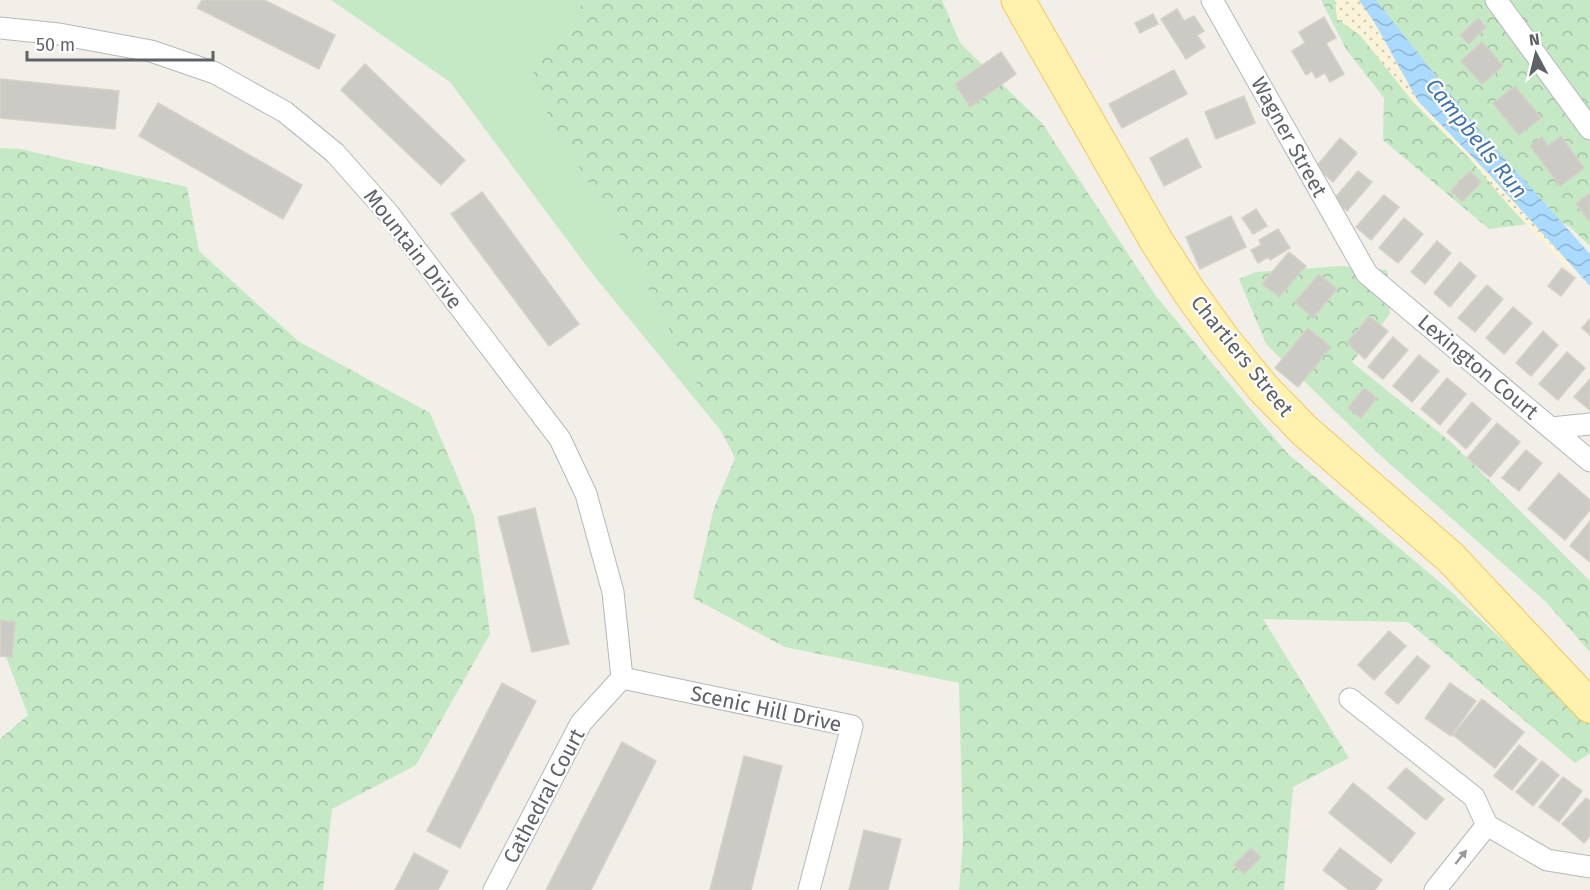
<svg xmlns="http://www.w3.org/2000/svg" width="1590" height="890" font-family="'Fira Sans',sans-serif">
<defs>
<pattern id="forest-crowns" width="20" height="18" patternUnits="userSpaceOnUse" patternTransform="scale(1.5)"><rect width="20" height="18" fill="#c5e8c5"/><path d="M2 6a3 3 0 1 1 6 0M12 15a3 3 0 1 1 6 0" fill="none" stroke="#a3c0a4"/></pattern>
<pattern id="sand-dots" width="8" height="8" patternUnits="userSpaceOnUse" patternTransform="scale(1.5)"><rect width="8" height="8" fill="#fbf3d9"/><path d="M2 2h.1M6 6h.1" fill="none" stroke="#cec8b4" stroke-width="1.8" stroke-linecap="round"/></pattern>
<pattern id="water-waves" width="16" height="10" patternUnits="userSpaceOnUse" patternTransform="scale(1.5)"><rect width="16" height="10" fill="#aadaff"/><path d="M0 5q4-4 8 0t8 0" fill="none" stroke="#8eb4d2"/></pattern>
</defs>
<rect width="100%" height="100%" fill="#f1efe8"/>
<path fill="#c5e8c5" d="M331 0H585L529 82 627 247 722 432 591 272 450 82Z"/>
<g fill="url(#forest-crowns)">
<path d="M585 0H942L960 43 1042 123 1155 295 1287 453 1449 590 1590 722V753L1575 763 1408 622 1263 619 1349 758 1293 787 1284 890H959L963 842 959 683 785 647 693 598 714 508 735 458 627 247 528 81Z"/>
<path d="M1321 0H1590V246L1570 227 1558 220 1489 229 1383 140 1384 98 1346 49Z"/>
<path d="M0 148 20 149 187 187 199 251 298 341 430 413 474 516 490 634 416 765 332 809 323 890H0V739L28 715 0 641Z"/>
<path d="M1343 266 1387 270 1390 314 1352 362 1452 443 1590 581V652L1545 601 1380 455 1266 344 1239 279 1256 272Z"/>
</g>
<path fill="url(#sand-dots)" d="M1335 0H1359L1375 23 1418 101 1489 174 1577 272 1570 271 1511 208 1469 158 1413 102 1360 35 1337 19Z"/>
<path fill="url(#water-waves)" d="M1359 0H1376L1475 125 1590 254V286L1489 174 1418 101 1375 23Z"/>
<g fill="#cccac5" stroke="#d6d1c6" stroke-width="1.5">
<path d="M202 0H264L335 35 319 69 197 8Z"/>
<path d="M1177 9 1184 21 1194 16 1204 31 1197 35 1205 47 1186 59 1161 19Z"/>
<path d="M1153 14 1158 24 1140 33 1135 23Z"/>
<path d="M1324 17 1336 38 1326 43 1344 74 1330 82 1325 73 1316 78 1312 71 1306 75 1292 51 1305 43 1299 32Z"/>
<path d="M1478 18 1486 27 1469 44 1460 35Z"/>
<path d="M1482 42 1503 66 1482 84 1461 61Z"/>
<path d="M1001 52 1016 74 970 107 955 84Z"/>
<path d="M365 64 465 160 441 185 341 90Z"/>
<path d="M1174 70 1187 94 1122 128 1109 104Z"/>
<path d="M0 79 119 91 115 129 0 118Z"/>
<path d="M1515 86 1541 118 1519 135 1493 103Z"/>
<path d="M1244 96 1255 123 1216 139 1205 112Z"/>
<path d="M158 103 302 185 283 219 139 136Z"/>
<path d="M1561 136 1584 168 1560 186 1530 146 1542 137 1548 146Z"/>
<path d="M1187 138 1201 167 1164 186 1150 158Z"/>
<path d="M1340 138 1357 153 1333 182 1316 167Z"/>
<path d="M1358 171 1372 182 1347 211 1334 199Z"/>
<path d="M1470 171 1481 182 1462 202 1451 191Z"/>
<path d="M482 192 579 324 549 346 451 214Z"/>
<path d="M1590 193V222L1576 204Z"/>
<path d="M1384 195 1399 207 1371 240 1356 227Z"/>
<path d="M1256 209 1267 226 1253 234 1242 218Z"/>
<path d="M1231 216 1246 247 1200 269 1186 237Z"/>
<path d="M1404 218 1423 234 1398 263 1379 248Z"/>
<path d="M1278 229 1290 248 1270 260 1268 257 1258 263 1251 250 1261 245 1259 240Z"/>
<path d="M1437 241 1451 253 1425 284 1411 272Z"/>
<path d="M1289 252 1306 266 1279 297 1262 284Z"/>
<path d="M1460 262 1476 276 1450 307 1434 293Z"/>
<path d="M1562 268 1575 278 1561 296 1548 286Z"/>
<path d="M1319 274 1337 289 1313 318 1295 302Z"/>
<path d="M1487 285 1503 299 1475 332 1458 318Z"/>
<path d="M1513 307 1532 323 1504 354 1486 338Z"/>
<path d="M1369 316 1388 331 1365 359 1347 343Z"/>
<path d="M1590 319V335L1582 328Z"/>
<path d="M1308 328 1331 347 1298 387 1275 368Z"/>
<path d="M1543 331 1558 345 1531 376 1516 363Z"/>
<path d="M1393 337 1408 350 1383 379 1368 367Z"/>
<path d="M1567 352 1585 368 1558 400 1539 384Z"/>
<path d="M1419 355 1439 371 1412 402 1393 386Z"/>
<path d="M1447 378 1466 394 1440 425 1421 409Z"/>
<path d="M1590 379V410L1574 397Z"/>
<path d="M1364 388 1377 398 1361 418 1348 408Z"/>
<path d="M1472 402 1491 419 1466 449 1447 432Z"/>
<path d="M1497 423 1520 442 1490 477 1467 458Z"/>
<path d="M1526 450 1542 463 1519 491 1502 478Z"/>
<path d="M1559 473 1590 500V510L1565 540 1528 509Z"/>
<path d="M535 508 569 644 532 652 498 517Z"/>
<path d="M1590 521V562L1570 546Z"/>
<path d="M1 620 15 622 12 657 0 656Z"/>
<path d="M1389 631 1406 646 1374 680 1358 665Z"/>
<path d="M1417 656 1430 666 1398 704 1385 693Z"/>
<path d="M502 683 536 701 460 848 427 831Z"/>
<path d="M1450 683 1476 701 1451 736 1425 718Z"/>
<path d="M1482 699 1524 732 1495 768 1453 735Z"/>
<path d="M622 742 656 761 591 890H546Z"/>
<path d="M1519 745 1537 759 1512 790 1494 776Z"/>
<path d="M744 756 782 766 751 890H710Z"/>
<path d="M1542 761 1559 775 1533 806 1516 792Z"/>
<path d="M1406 768 1444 799 1426 820 1388 788Z"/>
<path d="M1563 777 1582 791 1559 822 1539 807Z"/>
<path d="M1353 783 1415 833 1391 863 1329 813Z"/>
<path d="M1586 798 1590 801V836L1584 843 1562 824Z"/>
<path d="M864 830 901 839 888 890H849Z"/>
<path d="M1251 848 1261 857 1244 874 1234 865Z"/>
<path d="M1340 848 1382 880 1375 890H1349L1323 870Z"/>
<path d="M414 853 448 871 438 890H395Z"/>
</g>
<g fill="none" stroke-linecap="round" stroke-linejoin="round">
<g stroke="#b5b8bc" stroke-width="23">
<g id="street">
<path d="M1212 0 1367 274 1590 461"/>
<path d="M1496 0 1590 129"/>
<path d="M0 28 59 34 151 51 215 73 285 112 335 153 389 214 560 439 586 494 613 592 622 678"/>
<path d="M1552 428 1590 424"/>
<path d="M622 678 852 726 809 890"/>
<path d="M1350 699 1474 797 1487 825 1547 860 1590 867"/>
<path d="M494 890 581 723 622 678"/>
<path d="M1435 890 1487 825"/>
</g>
</g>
<g stroke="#f2c960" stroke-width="35">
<path id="primary" d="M1018 0 1157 242 1190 293 1224 340 1264 389 1305 431 1450 557 1590 706"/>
</g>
<use href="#street" stroke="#fff" stroke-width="21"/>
<use href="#primary" stroke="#fff2af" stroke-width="33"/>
</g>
<defs><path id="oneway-solid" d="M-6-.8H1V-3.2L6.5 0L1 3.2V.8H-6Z" transform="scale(1.5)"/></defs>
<use fill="#979a9d" href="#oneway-solid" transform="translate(1461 857) rotate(-51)"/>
<g text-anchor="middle" stroke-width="4.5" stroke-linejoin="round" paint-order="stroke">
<g font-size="21" fill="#5f6368" stroke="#fff">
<text transform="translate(1289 137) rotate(61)" y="7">Wagner Street</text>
<text transform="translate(413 249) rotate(52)" y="7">Mountain Drive</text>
<text transform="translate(1242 356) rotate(51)" y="7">Chartiers Street</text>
<text transform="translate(1478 367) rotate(40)" y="7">Lexington Court</text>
<text transform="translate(766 709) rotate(12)" y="7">Scenic Hill Drive</text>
<text transform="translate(544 796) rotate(-62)" y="7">Cathedral Court</text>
</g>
<g font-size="22" font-style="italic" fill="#4174aa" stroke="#fff">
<text transform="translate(1477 138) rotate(51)" y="8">Campbells Run</text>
</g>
</g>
<g transform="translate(1536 54) rotate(353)" stroke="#ffffff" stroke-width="4.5" paint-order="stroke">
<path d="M0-4.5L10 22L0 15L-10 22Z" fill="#5f6368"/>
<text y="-9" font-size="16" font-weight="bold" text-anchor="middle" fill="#5f6368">N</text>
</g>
<path d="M27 51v9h186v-9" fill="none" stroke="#5f6368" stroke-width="3"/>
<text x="36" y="51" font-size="18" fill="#5f6368" stroke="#ffffff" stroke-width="4.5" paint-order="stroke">50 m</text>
</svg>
